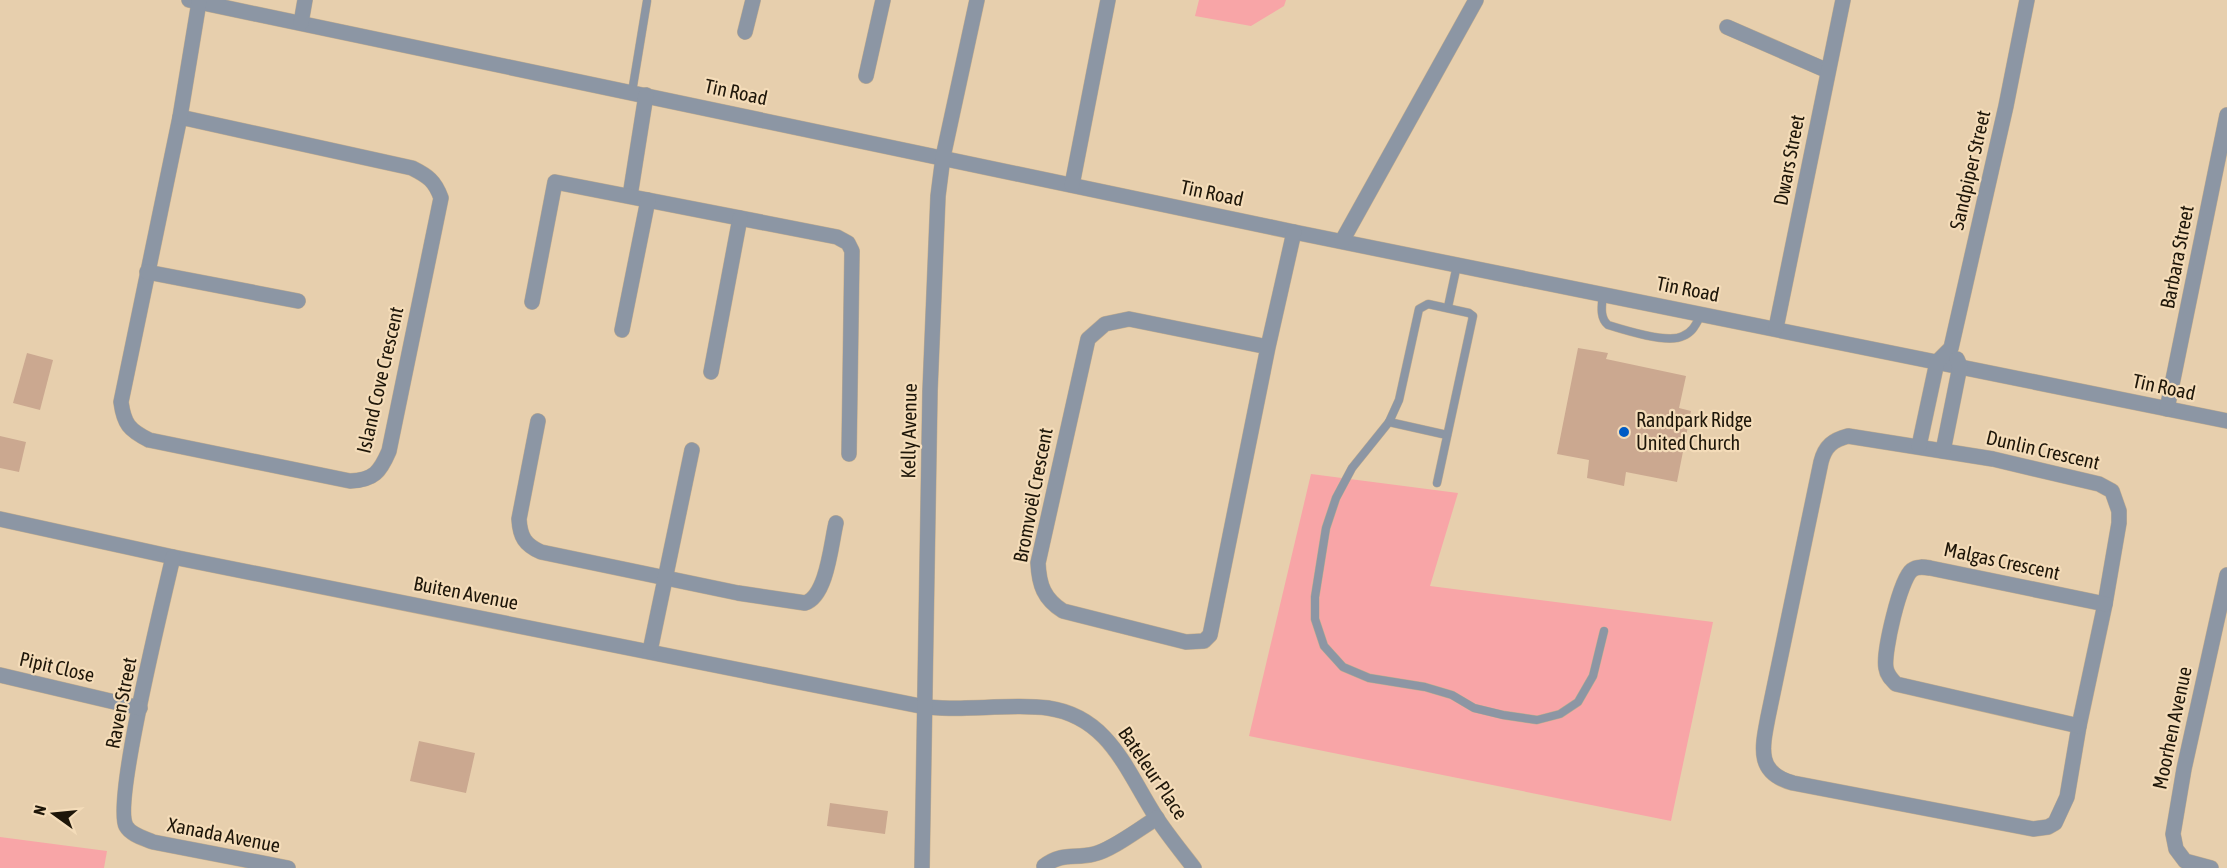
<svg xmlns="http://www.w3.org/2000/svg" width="2227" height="868" font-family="'Asap Condensed',sans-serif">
<rect width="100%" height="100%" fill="#e7cfad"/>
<g fill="#f8a5a7">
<path d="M1199 0H1286L1284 6 1251 26 1195 16Z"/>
<path d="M1311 474 1458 493 1430 586 1713 622 1671 821 1249 736Z"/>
<path d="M0 837 107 851 104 868H0Z"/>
</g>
<g fill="#cba890">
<path d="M1578 348 1608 353 1606 359 1686 376 1679 408 1691 411 1677 482 1626 472 1624 486 1587 478 1589 460 1557 454Z"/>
<path d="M27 353 53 360 40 410 13 403Z"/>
<path d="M0 436 26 442 19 472 0 468Z"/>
<path d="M419 741 475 753 466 793 410 781Z"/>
<path d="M830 803 888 811 885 834 827 826Z"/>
</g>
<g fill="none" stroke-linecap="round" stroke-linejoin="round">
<g stroke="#c3ae8f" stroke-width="9">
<g id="service">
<path d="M632 92 647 1"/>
<path d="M1603 293C1602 305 1599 317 1608 325 1624 330 1668 344 1683 336 1693 332 1696 324 1701 315"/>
<path d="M1448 307 1457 265"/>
<path d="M1389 422 1447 435"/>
<path d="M1437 483 1473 316 1469 313 1428 304 1419 309 1399 400 1389 422 1352 468 1336 498 1326 528 1315 597V619L1324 646 1343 667 1369 678 1425 687 1452 695 1474 708 1503 715 1537 720 1560 714 1578 702 1593 676 1604 631"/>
</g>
</g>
<g stroke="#c3ae8f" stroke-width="16">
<g id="minor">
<path d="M189 0 1294 232 2227 421"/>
<path d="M301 23 305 0"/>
<path d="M1727 27 1828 71"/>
<path d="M745 32 753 0"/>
<path d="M866 76 883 0"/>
<path d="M180 117 412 168C428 176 435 181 441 198L389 451C380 472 374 480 350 481L149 440C129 430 124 424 121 402Z"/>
<path d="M180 117 199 2"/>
<path d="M1072 185 1108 0"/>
<path d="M630 196 646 95"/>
<path d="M1342 241 1476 0"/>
<path d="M147 272 298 301"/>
<path d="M532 302 555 182 837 237 848 243 852 251 849 454"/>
<path d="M1776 328 1843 0"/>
<path d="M622 330 648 200"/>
<path d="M1268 347 1129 319 1105 324 1088 339 1038 563C1039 585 1044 599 1063 611L1186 642 1204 641 1210 635 1268 347 1294 232"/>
<path d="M711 372 740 218"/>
<path d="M2167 409 2227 115"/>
<path d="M538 421 519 519C520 537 525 545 541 552L738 593 805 603C827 596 831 544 836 523"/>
<path d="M1848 436 1993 459 2099 484 2112 491 2119 511V523L2105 604 2079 726 2067 797 2055 823 2048 827 2033 829 1793 783C1756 773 1762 748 1768 717L1821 462C1825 446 1833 440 1848 436Z"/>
<path d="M1919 446 1937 362 1951 348 2006 106 2027 0"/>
<path d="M1943 451 1960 366 1957 359"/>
<path d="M0 519 173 557 925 707C939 708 953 709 966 708 994 708 1021 704 1048 708 1109 717 1126 770 1156 817 1167 834 1181 851 1194 868"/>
<path d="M173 557C164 596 113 802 126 826 131 835 144 838 153 842L288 868"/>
<path d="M650 651 692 450"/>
<path d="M0 675 140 708"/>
<path d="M2079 726 1896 684C1891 679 1887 675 1886 668 1883 653 1900 579 1912 570 1917 566 1924 567 1930 568L2105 604"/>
<path d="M1044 866C1062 852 1074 859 1094 854 1112 850 1140 828 1157 818"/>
<path d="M922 868 930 391 938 196 943 157 977 0"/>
<path d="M2211 868 2185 861 2176 849 2173 834 2184 769 2227 575"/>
</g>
</g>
<use href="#service" stroke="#8c96a4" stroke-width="8"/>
<use href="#minor" stroke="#8c96a4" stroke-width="15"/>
</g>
<circle fill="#005bc4" stroke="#f4dcb9" stroke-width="2" cx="1624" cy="432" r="6"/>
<g text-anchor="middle" stroke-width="4.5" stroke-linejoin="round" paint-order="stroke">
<g font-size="20" fill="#1e1609" stroke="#f4dcb9">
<text transform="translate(736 92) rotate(12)" y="7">Tin Road</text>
<text transform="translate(1789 160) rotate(-79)" y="7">Dwars Street</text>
<text transform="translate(1970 170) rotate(-77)" y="7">Sandpiper Street</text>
<text transform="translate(1212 193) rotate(12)" y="7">Tin Road</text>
<text transform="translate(2177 257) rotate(-79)" y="7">Barbara Street</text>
<text transform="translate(1688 289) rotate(11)" y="7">Tin Road</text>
<text transform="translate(380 380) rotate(-77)" y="7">Island Cove Crescent</text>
<text transform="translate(2164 387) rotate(12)" y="7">Tin Road</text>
<text transform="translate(909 431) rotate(-89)" y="7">Kelly Avenue</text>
<text transform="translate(2043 450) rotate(13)" y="7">Dunlin Crescent</text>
<text transform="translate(1033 495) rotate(-79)" y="7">Bromvoël Crescent</text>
<text transform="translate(2002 561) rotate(12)" y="7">Malgas Crescent</text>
<text transform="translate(466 593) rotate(11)" y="7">Buiten Avenue</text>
<text transform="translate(57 667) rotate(13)" y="7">Pipit Close</text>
<text transform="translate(121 703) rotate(-79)" y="7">Raven Street</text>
<text transform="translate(2172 728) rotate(-78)" y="7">Moorhen Avenue</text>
<text transform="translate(1153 773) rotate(56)" y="7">Bateleur Place</text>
<text transform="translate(224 835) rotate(11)" y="7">Xanada Avenue</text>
</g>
<g font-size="20" fill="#1e1609" stroke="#f4dcb9" text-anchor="start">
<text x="1636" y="427">Randpark Ridge<tspan x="1636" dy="23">United Church</tspan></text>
</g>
</g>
<g transform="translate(54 814) rotate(285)" stroke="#f4dcb9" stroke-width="4.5" paint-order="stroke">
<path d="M0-4.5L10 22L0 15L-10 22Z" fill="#1e1609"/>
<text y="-9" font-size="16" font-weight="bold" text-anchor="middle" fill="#1e1609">N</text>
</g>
</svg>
